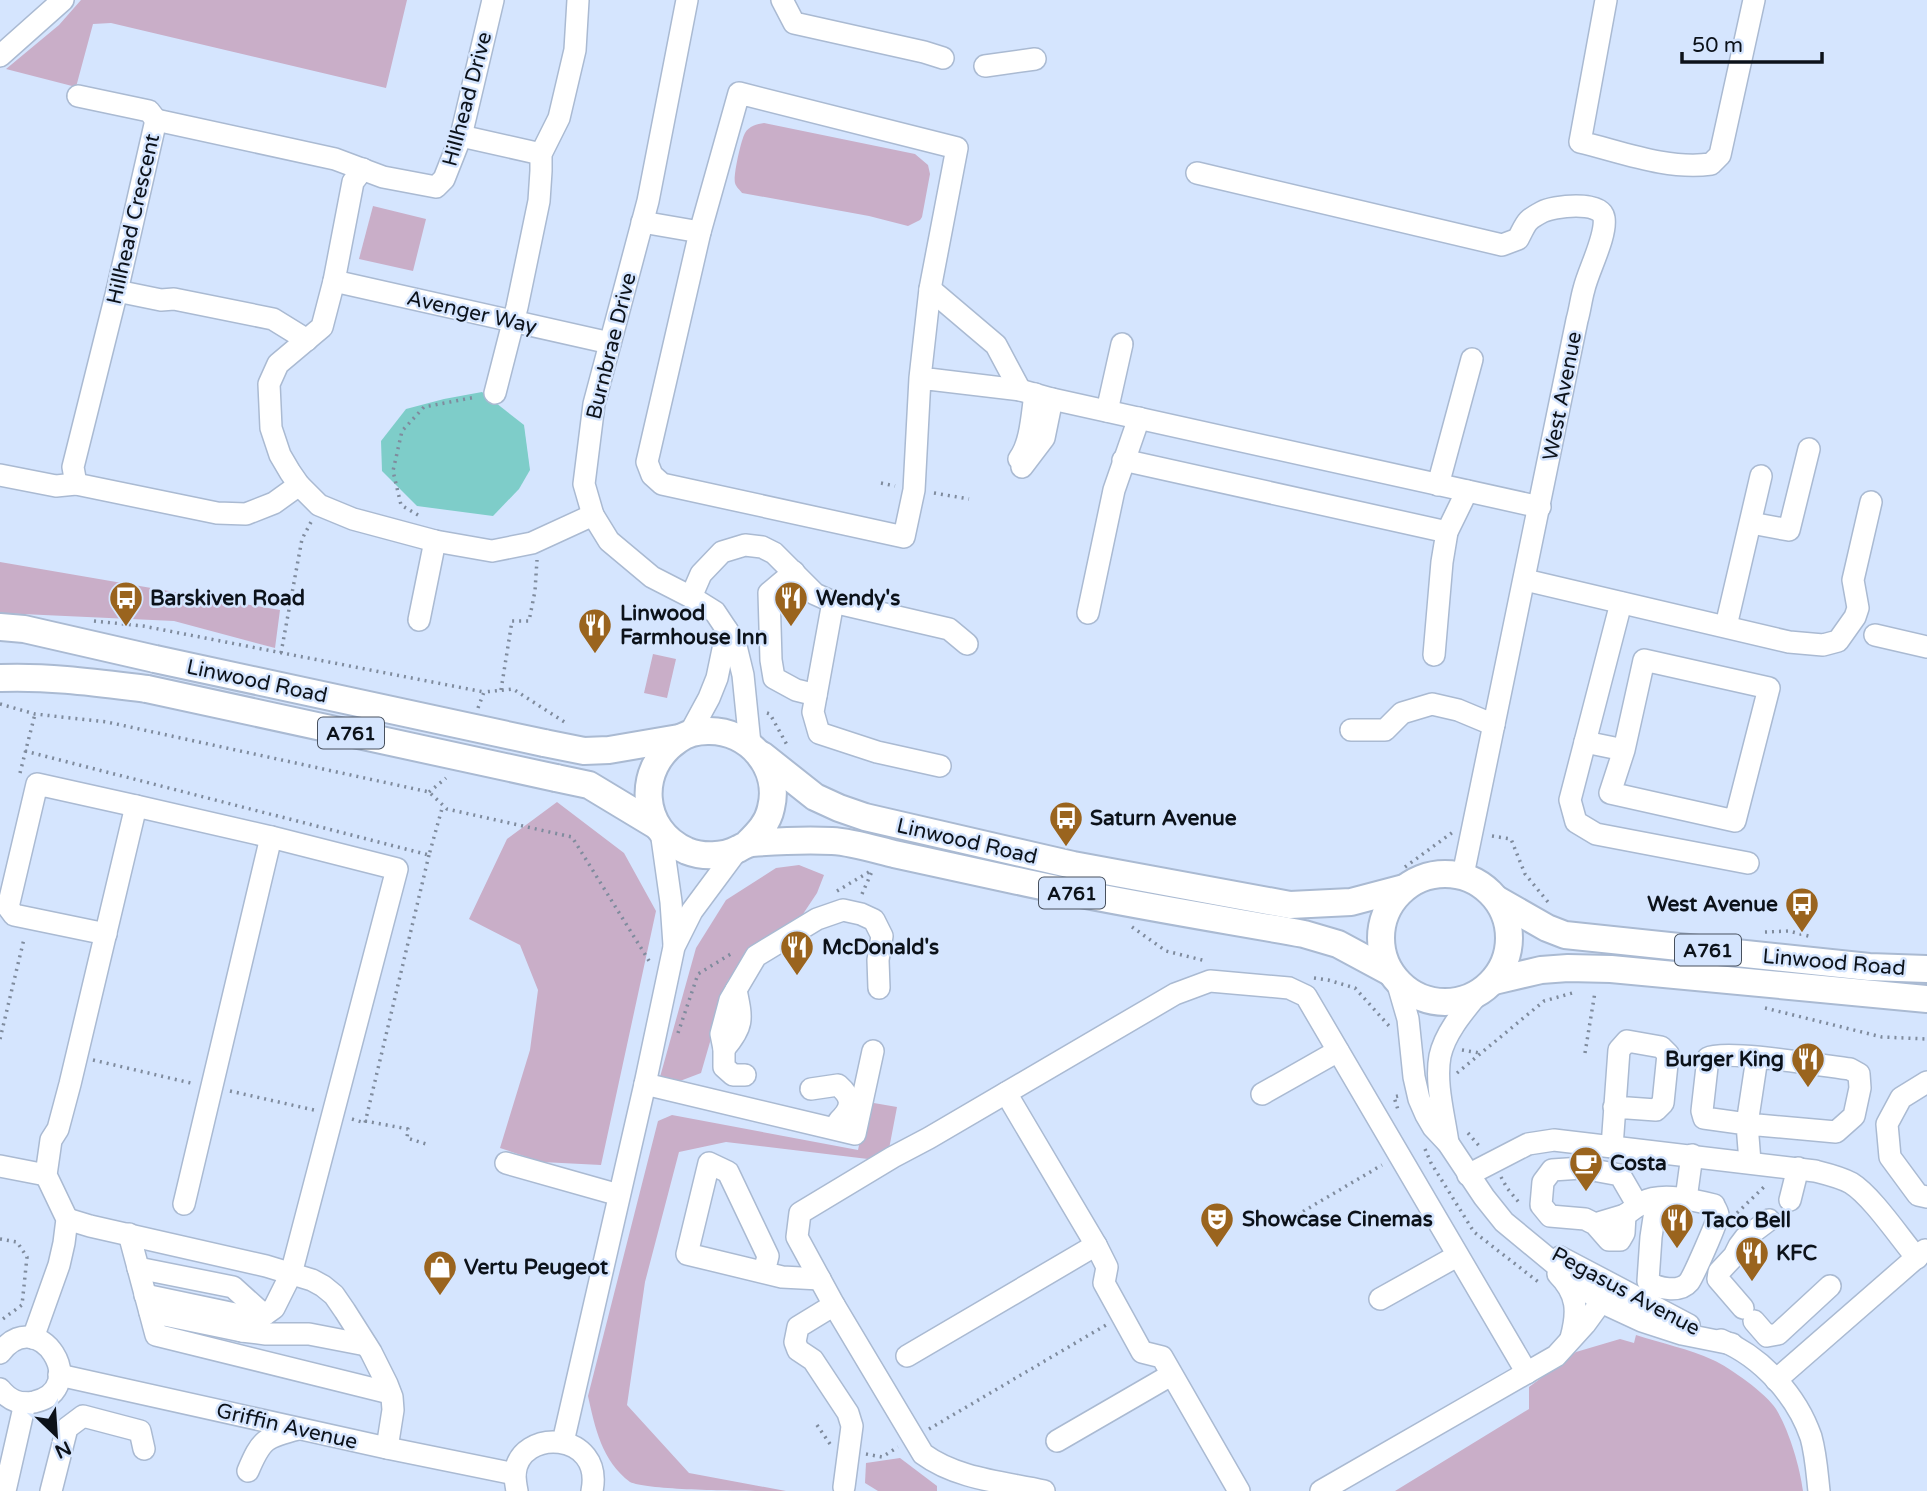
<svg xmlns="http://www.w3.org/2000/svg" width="1927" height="1491" font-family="'Varela Round',sans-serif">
<rect width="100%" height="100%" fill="#d5e5fe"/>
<g fill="#c9aec8">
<path d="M81 0H407L386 88 111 23 93 24 76 87 6 69 59 25Z"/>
<path d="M764 123 915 154 928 165 930 174 922 217 920 220 908 226 869 216 742 193C740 190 736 187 735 183 733 176 741 140 745 133 749 126 757 124 764 123Z"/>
<path d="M373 206 426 219 413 271 359 259Z"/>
<path d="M0 562 280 610 275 648 174 621 0 613Z"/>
<path d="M653 654 676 659 667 698 644 693Z"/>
<path d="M557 802 624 853 656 911 601 1165 542 1162 500 1148 530 1050 538 990 520 945 469 919 507 839Z"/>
<path d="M799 865 824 875 817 893 795 926 728 980 701 1073 680 1081 660 1077 696 948 726 900 776 868Z"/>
<path d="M868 1102 897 1107 889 1149 868 1159 726 1142 679 1152 645 1282 627 1405 689 1473 786 1491C756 1491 649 1491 630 1482 602 1461 595 1428 588 1396L658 1121 672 1115 858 1150Z"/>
<path d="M1636 1335C1661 1343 1689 1349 1713 1360 1729 1367 1767 1394 1776 1409 1789 1430 1800 1467 1803 1491H1395L1529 1409V1387L1576 1352 1620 1339 1634 1343Z"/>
<path d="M900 1458 937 1486V1491H878L865 1483 866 1463Z"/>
</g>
<path fill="#7ecdc9" d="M482 392 524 425 530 470 519 489 493 516 417 506 382 471 381 441 406 409 444 399Z"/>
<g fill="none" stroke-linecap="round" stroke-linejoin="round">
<g stroke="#aabad2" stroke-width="24">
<g id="minor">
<path d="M687 0 648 201 594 404 584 484 593 515 609 541 652 577 691 597 715 612 727 630 736 646 743 675 750 744"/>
<path d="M782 0 794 23 924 52 943 58"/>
<path d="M1606 0 1580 142C1622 152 1667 170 1711 164L1720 155 1754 0"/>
<path d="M0 56 63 0"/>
<path d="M985 66 1035 59"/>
<path d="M78 96 149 111 156 120"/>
<path d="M461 136 541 154"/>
<path d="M363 169 353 182 334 281 322 327 278 364 269 384 271 428 280 455 290 472 299 485 319 505 353 519 435 541 492 551 532 543 593 515"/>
<path d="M1197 173 1502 245 1518 239C1527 222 1525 221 1542 212 1553 206 1601 200 1604 218 1607 236 1588 271 1584 289 1581 299 1580 310 1577 320 1540 505 1502 690 1463 875"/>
<path d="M642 222 700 232"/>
<path d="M334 281 610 343"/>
<path d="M930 289 996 345 1020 390"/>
<path d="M117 291 161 300 174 299 273 319 307 340"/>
<path d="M920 378 930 289 957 148 739 93 700 232 647 462 652 475 662 484 904 537 914 490 920 378 1020 390 1052 399 1540 507"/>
<path d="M495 393 517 307 539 201 541 171V154L559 118 575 50 578 0"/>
<path d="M1107 411 1122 344"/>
<path d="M1019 459C1031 443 1032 414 1035 394"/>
<path d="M1123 460 1447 532"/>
<path d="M1022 467 1044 438 1052 399"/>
<path d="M0 475 56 486 76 484 217 513 246 514 274 503 299 485"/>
<path d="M76 484 73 467 117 291 156 120 335 159 383 177 436 187 444 179 461 136 493 0"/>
<path d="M1438 485 1472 359"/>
<path d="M1751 523 1789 530 1809 449"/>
<path d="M794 572 769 593 771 660 774 678 796 690 816 695"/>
<path d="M1525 580 1789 642 1823 645 1838 641 1855 617 1858 608 1853 580 1871 502"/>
<path d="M691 597 701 574 722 552 745 545 762 547 774 553 815 594 833 602 813 712 819 733 877 752 940 766"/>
<path d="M833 602 949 629 967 644"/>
<path d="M1621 603 1585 742 1624 750 1644 660 1769 688 1735 821 1610 793 1624 750"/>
<path d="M1088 613 1114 490 1139 418"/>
<path d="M419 620 435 541"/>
<path d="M1726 626 1761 476"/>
<path d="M1875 635 1927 647"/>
<path d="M1434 655 1442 562 1447 532 1467 491"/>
<path d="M1351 730H1385L1402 713 1432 704 1458 710 1494 725"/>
<path d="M690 733 709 698 717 678 727 630"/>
<path d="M1585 742 1570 800 1576 822 1596 834 1748 863"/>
<path d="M661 831 671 902 674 945"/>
<path d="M106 934 14 915 8 907 37 784 136 806"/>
<path d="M1397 981 1408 1019 1414 1077 1419 1099 1426 1115 1433 1127 1448 1143 1484 1197 1504 1222 1601 1302 1642 1321 1682 1334 1732 1344"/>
<path d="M724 1049C744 1026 742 1019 736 990"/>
<path d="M745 1075H733L724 1067V1049L721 1034 730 1000 756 956 817 919 843 910 861 914 874 920 882 936 878 960 879 988"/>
<path d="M1927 1082 1901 1098 1887 1124 1890 1157 1918 1195 1927 1197"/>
<path d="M645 1084 855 1134 873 1051"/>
<path d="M811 1089 838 1085C853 1098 853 1107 839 1121"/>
<path d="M1006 1093 1096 1245 1107 1267 1104 1283 1142 1352 1162 1357 1239 1491"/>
<path d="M1262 1094 1338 1051"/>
<path d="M1448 1143C1444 1115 1435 1083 1440 1056 1445 1033 1463 1012 1477 995"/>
<path d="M1612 1147 1619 1050 1627 1041 1661 1047 1668 1054 1663 1103 1656 1110 1614 1107"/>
<path d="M1750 1162 1747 1124 1836 1132 1854 1116 1860 1088 1859 1074 1850 1069C1825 1066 1725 1049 1708 1058L1702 1111 1704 1118 1747 1124 1757 1058"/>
<path d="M506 1163 619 1195"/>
<path d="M0 1166 46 1175"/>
<path d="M1468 1175 1528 1144 1554 1140 1815 1171C1827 1174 1840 1177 1851 1183 1872 1196 1900 1238 1917 1258"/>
<path d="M1686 1199 1692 1155"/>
<path d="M1790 1200 1798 1168"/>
<path d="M184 1204 271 837"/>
<path d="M1625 1215C1631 1211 1637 1206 1643 1202 1661 1192 1695 1200 1714 1205 1715 1208 1718 1212 1718 1215 1718 1221 1693 1277 1689 1282 1680 1293 1657 1289 1648 1281L1651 1237 1657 1198"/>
<path d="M67 1219 90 1226 266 1266 312 1280 323 1286 334 1295 345 1311 371 1352 387 1384 392 1397 393 1410 387 1448"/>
<path d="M1595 1224 1625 1215 1624 1233 1620 1240H1609L1595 1224 1585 1219 1550 1216 1541 1205 1543 1182 1552 1170 1582 1168 1620 1175 1638 1206"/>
<path d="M129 1234 156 1335 390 1393"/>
<path d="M1560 1257 1689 1325"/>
<path d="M138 1268 233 1287 264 1315"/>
<path d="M764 1272 768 1256 728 1172 709 1163 687 1254 782 1277 820 1279"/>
<path d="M1558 1274C1578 1294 1578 1312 1571 1338"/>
<path d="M145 1295 259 1319"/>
<path d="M1380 1299 1457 1256"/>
<path d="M834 1305 798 1327 795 1342 798 1350 813 1360 848 1413 852 1426 844 1487"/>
<path d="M1743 1308 1718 1279 1719 1272 1734 1256 1739 1246 1745 1238 1769 1220"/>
<path d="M150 1312 242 1331 266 1334H309L366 1345"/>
<path d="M1754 1321 1767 1336 1778 1334 1830 1286"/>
<path d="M33 1338 59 1265 64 1243 67 1219 46 1175 51 1140 58 1129 70 1084 136 806 271 837 397 869 291 1274 274 1308 242 1331"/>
<path d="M1721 1340C1762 1357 1797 1396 1811 1437 1816 1455 1817 1473 1819 1491"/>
<path d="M0 1353C39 1302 92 1389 34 1402 19 1405 9 1400 0 1389"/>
<path d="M907 1356 1096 1245"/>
<path d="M59 1375 387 1448 515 1474"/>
<path d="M1776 1380 1925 1250"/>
<path d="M1057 1441 1171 1375"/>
<path d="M563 1442 645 1084 674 947 692 911 738 849"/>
<path d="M248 1471C261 1440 265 1437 298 1429"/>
<path d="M5 1491 25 1403"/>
<path d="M51 1491 67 1428 83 1416 140 1431 144 1449"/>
<path d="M517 1491C516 1486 515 1480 515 1474 519 1427 604 1431 592 1491"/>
<path d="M1044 1491C1003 1482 957 1479 923 1454L834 1305 797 1237 800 1213 893 1157 929 1138 1175 994 1210 981 1289 988 1306 996 1527 1373"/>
<path d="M1321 1491 1556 1356 1585 1324 1601 1302 1602 1289"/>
</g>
</g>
<g stroke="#aabad2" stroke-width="30">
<g id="major">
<path d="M0 627 24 629 155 659"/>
<path d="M0 678C49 676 98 683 147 689"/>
<path d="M544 743 584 751 609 750 679 738"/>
<path d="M762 755 815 797 839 808 865 817 1073 865 1290 905 1351 902 1404 888"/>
<path d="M556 778 589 785 657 826"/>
<path d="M748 843C758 833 768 823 771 808 781 768 749 730 708 731 697 731 687 733 678 740 636 768 639 830 687 851 702 857 723 857 738 849 744 846 746 844 752 843 778 841 806 840 832 841 852 842 874 849 894 854 935 863 977 872 1018 881 1113 902 1209 917 1304 934L1338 944 1390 972"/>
<circle cx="1445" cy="938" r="64"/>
<path d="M1498 900 1547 928 1565 935 1869 967 1927 969"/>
<path d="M1494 981 1541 970 1568 968 1611 969 1927 999"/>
</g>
</g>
<g stroke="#7f8b9d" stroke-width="3.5" stroke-dasharray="2 5" stroke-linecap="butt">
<path d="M881 483 895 486"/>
<path d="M934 493 969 499"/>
<path d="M418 515 401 505 393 471 402 431 424 407 476 397"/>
<path d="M94 621 143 626 484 692"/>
<path d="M281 653 302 539 311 522"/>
<path d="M501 690 512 621H529L535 591 537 560"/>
<path d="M0 704 35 714 107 722 429 792 447 809 572 837 651 964"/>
<path d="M478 708 484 692 513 689 566 723"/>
<path d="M767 713 770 714 787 745"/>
<path d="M25 751 429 855 443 805"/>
<path d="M20 773 35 714"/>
<path d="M429 792 446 778"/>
<path d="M1492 836 1511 839 1525 874 1548 902"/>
<path d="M1405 867 1453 832"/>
<path d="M837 891 869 872"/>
<path d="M862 894 873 869"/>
<path d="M1132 927 1166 951 1206 961"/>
<path d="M1765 932 1789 931 1812 937"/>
<path d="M1314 978 1328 980 1355 988 1390 1027"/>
<path d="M1765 1008 1882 1037 1927 1039"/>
<path d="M678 1033 698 974 734 952"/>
<path d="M0 1039 24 939 23 938"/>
<path d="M1462 1050 1480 1053"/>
<path d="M1585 1053 1595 992"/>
<path d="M93 1060 195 1084"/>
<path d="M1457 1073 1544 1001 1576 992"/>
<path d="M230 1091 314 1110"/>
<path d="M1398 1096 1394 1097 1399 1113"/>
<path d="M352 1119 365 1123 429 855"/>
<path d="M365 1121 408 1129 407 1138 426 1144"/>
<path d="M1468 1133 1481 1148"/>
<path d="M1425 1149 1431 1163 1474 1232 1541 1284"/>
<path d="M1501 1177 1507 1188 1521 1205"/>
<path d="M1737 1213 1767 1184"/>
<path d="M1297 1215 1382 1165"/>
<path d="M0 1239 17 1242 27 1257 22 1305 0 1321"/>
<path d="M817 1425 830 1444"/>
<path d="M929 1429 1106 1325"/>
<path d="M866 1454 882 1457 898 1447"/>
</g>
<use href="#minor" stroke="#fff" stroke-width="21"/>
<use href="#major" stroke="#fff" stroke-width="26"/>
<g stroke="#aabad2" stroke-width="30" stroke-linecap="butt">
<g id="major-bridge">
<path d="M155 659 544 743"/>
<path d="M147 689 556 778"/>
</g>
</g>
<use href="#major-bridge" stroke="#fff" stroke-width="26"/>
</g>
<defs>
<g id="bus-pin" transform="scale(1.75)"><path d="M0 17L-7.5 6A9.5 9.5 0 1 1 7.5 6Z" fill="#9a641e" stroke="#d5e5fe"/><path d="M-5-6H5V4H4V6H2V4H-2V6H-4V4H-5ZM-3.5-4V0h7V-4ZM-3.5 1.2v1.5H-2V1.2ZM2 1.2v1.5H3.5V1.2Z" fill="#fff"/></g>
<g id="restaurant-pin" transform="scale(1.75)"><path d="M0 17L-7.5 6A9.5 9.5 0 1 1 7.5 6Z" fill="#9a641e" stroke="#d5e5fe"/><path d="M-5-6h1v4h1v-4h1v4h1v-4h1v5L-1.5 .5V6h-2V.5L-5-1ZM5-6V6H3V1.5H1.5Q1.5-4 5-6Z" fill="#fff"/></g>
<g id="cafe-pin" transform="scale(1.75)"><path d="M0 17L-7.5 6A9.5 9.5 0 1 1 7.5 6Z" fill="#9a641e" stroke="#d5e5fe"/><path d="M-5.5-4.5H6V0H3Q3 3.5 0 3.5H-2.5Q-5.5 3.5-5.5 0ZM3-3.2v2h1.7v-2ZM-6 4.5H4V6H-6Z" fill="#fff"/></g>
<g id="theatre-pin" transform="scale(1.75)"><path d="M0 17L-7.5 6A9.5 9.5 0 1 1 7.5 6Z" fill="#9a641e" stroke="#d5e5fe"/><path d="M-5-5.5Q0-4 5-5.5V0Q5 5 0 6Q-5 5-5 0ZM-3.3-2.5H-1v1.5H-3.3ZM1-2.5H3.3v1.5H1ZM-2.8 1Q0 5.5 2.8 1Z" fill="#fff"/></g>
<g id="shop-pin" transform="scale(1.75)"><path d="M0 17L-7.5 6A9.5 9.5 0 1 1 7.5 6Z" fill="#9a641e" stroke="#d5e5fe"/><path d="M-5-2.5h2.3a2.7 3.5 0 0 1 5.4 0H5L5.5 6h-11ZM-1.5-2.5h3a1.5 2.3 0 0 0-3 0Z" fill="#fff"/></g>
</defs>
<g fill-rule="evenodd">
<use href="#bus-pin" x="126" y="598"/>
<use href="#restaurant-pin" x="791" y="598"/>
<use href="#restaurant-pin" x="595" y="625"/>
<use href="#bus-pin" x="1066" y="818"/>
<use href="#bus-pin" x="1802" y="904"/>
<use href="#restaurant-pin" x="797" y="947"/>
<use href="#restaurant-pin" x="1808" y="1059"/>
<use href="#cafe-pin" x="1586" y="1163"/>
<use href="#theatre-pin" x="1217" y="1219"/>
<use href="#restaurant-pin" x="1677" y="1220"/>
<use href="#restaurant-pin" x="1752" y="1253"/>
<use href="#shop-pin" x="440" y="1267"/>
</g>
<g text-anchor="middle" stroke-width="5" stroke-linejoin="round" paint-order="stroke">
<g fill="#d5e5fe" stroke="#48515e" stroke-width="2">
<rect x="318" y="717.5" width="66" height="31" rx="5"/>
<rect x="1039" y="877.5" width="66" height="31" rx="5"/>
<rect x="1675" y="934.5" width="66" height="31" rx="5"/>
</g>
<g font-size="19" font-weight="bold" fill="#0c121a">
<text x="351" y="740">A761</text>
<text x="1072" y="900">A761</text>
<text x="1708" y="957">A761</text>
</g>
<g font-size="21" fill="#0c121a" stroke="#d5e5fe">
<text transform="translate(467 99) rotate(-75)" y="7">Hillhead Drive</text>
<text transform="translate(133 219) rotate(-77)" y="7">Hillhead Crescent</text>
<text transform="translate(472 312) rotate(13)" y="7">Avenger Way</text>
<text transform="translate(611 346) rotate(-76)" y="7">Burnbrae Drive</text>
<text transform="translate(1562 396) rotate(-79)" y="7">West Avenue</text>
<text transform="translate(257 681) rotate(12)" y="7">Linwood Road</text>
<text transform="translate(967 841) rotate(13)" y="7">Linwood Road</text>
<text transform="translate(1834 962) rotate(5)" y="7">Linwood Road</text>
<text transform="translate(1626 1291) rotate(28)" y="7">Pegasus Avenue</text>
<text transform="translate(287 1426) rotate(13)" y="7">Griffin Avenue</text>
</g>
<g font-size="21" font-weight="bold" fill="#0c121a" stroke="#d5e5fe" text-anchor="start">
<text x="150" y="605">Barskiven Road</text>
<text x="816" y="605">Wendy's</text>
<text x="620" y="620">Linwood<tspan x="620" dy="24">Farmhouse Inn</tspan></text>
<text x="1090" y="825">Saturn Avenue</text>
<text x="1778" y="911" text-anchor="end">West Avenue</text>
<text x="822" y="954">McDonald's</text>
<text x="1784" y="1066" text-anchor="end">Burger King</text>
<text x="1610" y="1170">Costa</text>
<text x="1242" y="1226">Showcase Cinemas</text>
<text x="1702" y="1227">Taco Bell</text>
<text x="1776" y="1260">KFC</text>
<text x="464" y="1274">Vertu Peugeot</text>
</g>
</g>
<g transform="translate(56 1435) rotate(155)" stroke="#d5e5fe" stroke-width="5" paint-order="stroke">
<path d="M0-5L12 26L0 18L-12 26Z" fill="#0c121a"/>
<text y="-10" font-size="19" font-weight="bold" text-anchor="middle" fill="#0c121a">N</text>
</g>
<path d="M1682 52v10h140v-10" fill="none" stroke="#0c121a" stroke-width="3.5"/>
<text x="1692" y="52" font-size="21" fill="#0c121a" stroke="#d5e5fe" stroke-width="5" paint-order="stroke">50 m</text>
</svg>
